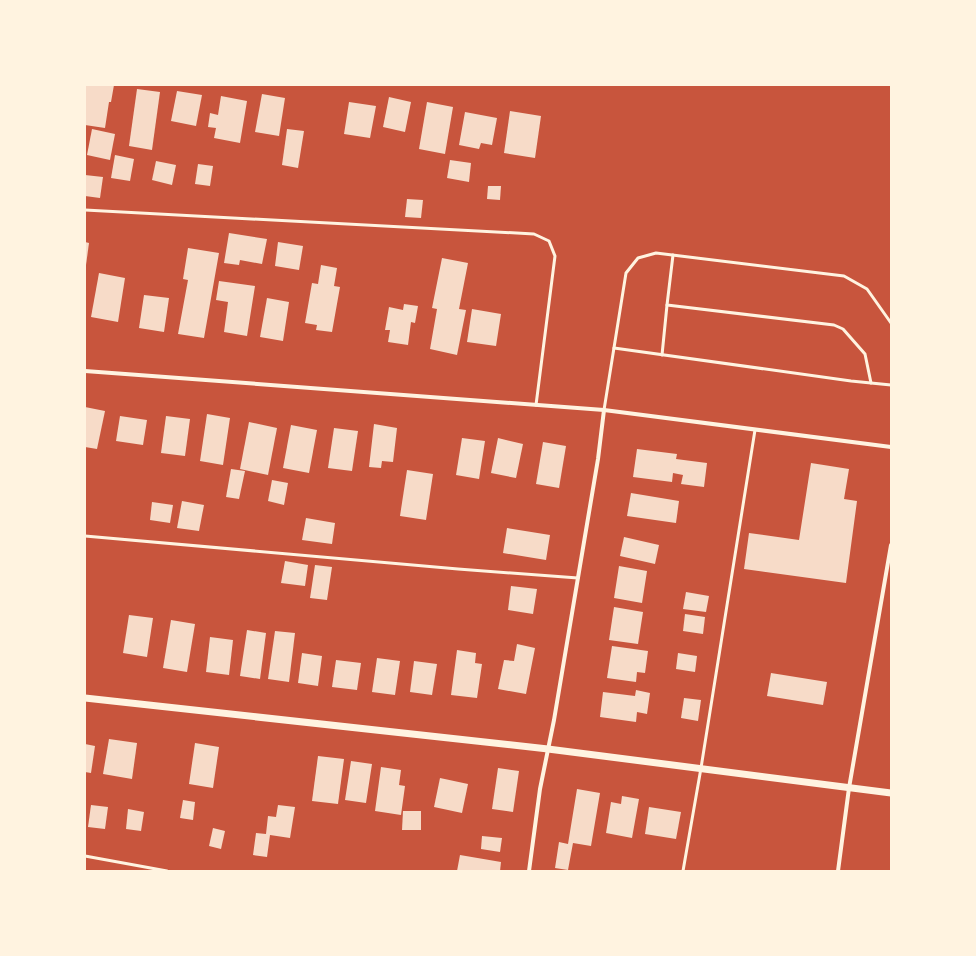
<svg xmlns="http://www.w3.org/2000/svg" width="976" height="956" font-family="'Nunito Sans',sans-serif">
<rect width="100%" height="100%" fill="#c8553d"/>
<g fill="#f7dbc8">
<path d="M85 85H114L111 102H109L105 128 85 125Z"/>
<path d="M137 89 160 92 152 150 129 146Z"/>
<path d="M177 91 202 95 196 126 171 121Z"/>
<path d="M262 94 285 98 279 136 255 132Z"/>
<path d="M221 96 247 101 240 143 214 138 216 128 208 127 210 113 218 115Z"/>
<path d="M389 97 411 102 405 132 383 127Z"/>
<path d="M349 102 376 106 370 138 344 134Z"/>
<path d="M427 102 453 107 445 154 419 149Z"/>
<path d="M510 111 541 116 535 158 504 153Z"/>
<path d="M465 112 497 118 492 145 481 143 479 149 459 145Z"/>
<path d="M92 129 115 134 110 160 87 155Z"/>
<path d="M287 129 304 131 298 168 282 165Z"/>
<path d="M115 155 134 159 130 181 111 178Z"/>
<path d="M450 160 471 163 469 182 447 178Z"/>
<path d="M156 161 176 165 172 185 152 180Z"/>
<path d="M198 164 213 166 210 186 195 184Z"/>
<path d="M85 175 103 177 100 198 85 196Z"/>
<path d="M488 186H501L500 200 487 199Z"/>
<path d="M407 199 423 200 421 218 405 217Z"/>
<path d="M229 233 267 239 262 264 240 260 239 265 224 263Z"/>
<path d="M85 242 89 243 86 265H85Z"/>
<path d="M278 242 303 246 299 270 275 266Z"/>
<path d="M188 248 219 253 204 338 178 334 188 280 183 279Z"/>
<path d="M442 258 468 263 459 309 466 310 457 355 430 349 437 309 432 308Z"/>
<path d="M321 265 337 268 334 286 340 287 332 332 316 330 317 325 305 323 312 283 318 284Z"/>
<path d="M99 273 125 278 118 322 91 317Z"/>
<path d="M219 281 255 286 247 336 224 332 228 302 216 300Z"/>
<path d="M144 295 169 298 164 332 139 328Z"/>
<path d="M267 298 289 302 283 341 260 337Z"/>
<path d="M404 304 418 306 415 323 411 322 408 345 388 342 390 330H385L389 307 403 310Z"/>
<path d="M472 309 501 314 496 346 467 342Z"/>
<path d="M85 407 105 411 97 449 85 447Z"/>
<path d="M207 414 230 418 223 465 200 461Z"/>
<path d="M120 416 147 420 143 445 116 441Z"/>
<path d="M166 416 190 419 185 456 161 453Z"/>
<path d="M249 422 277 428 268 475 240 469Z"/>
<path d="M374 424 397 428 393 462 382 461 381 468 369 467Z"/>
<path d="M291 425 317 430 309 473 283 468Z"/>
<path d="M334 428 358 431 352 471 328 468Z"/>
<path d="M462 438 485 441 479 479 456 475Z"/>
<path d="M498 438 523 444 516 478 491 473Z"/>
<path d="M543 442 566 446 559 488 536 484Z"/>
<path d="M637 449 677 454 676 459 707 463 704 487 681 484 683 475 673 473 672 482 633 477Z"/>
<path d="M811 463 849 469 844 499 857 501 846 583 744 569 749 533 799 540Z"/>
<path d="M231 469 245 471 239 499 226 497Z"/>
<path d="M407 470 433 474 426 520 400 516Z"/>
<path d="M272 480 288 483 284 505 268 501Z"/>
<path d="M631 493 679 501 676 523 627 516Z"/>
<path d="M182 501 204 505 199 531 177 528Z"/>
<path d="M152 502 173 505 170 523 150 520Z"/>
<path d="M306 518 335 523 332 544 302 540Z"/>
<path d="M507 528 550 535 546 560 503 553Z"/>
<path d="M624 537 659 545 655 564 620 556Z"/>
<path d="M285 561 308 565 305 586 281 583Z"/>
<path d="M315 565 332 567 327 600 310 598Z"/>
<path d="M619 566 647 571 642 603 614 598Z"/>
<path d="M511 586 537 589 533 614 508 610Z"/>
<path d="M686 592 709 596 706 612 683 609Z"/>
<path d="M614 607 643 612 638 644 609 640Z"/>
<path d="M685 614 705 617 703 634 683 631Z"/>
<path d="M129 615 153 618 147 657 123 653Z"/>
<path d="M171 620 195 624 187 672 163 668Z"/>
<path d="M247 630 266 633 260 679 240 676Z"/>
<path d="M275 631 295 633 289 682 268 679Z"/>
<path d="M210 637 233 640 229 675 206 672Z"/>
<path d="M517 644 535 648 526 694 498 689 504 660 514 661Z"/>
<path d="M612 646 648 651 645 673 637 672 636 682 607 678Z"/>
<path d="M457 650 476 653 475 663 482 664 477 698 451 695Z"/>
<path d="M302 653 322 656 318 686 298 683Z"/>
<path d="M678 653 697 656 695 672 676 669Z"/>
<path d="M377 658 400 661 395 695 372 692Z"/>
<path d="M336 660 361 663 357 690 332 687Z"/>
<path d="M414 661 437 664 432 695 410 692Z"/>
<path d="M771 673 827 682 823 705 767 696Z"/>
<path d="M636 690 650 693 647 714 637 712 636 722 600 717 603 692 635 696Z"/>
<path d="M684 698 701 700 698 721 681 718Z"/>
<path d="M109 739 137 743 132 779 103 774Z"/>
<path d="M195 743 219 747 213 788 189 784Z"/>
<path d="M85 744 95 746 91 773 85 772Z"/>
<path d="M318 756 344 759 338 804 312 801Z"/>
<path d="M351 761 372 764 366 803 345 800Z"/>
<path d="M381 767 401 770 399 785 405 786 401 815 375 811Z"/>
<path d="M498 768 519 771 513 812 492 809Z"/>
<path d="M440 778 468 784 462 813 434 807Z"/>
<path d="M577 789 600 793 591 846 573 843 568 870 555 868 559 842 568 844Z"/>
<path d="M622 796 639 799 632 838 606 833 611 802 621 804Z"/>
<path d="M183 800 195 802 193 820 180 818Z"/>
<path d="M91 805 108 807 105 829 88 827Z"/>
<path d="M278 805 295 807 290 838 270 835 267 857 253 855 256 833 266 834 268 816 276 817Z"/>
<path d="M649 807 681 812 676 839 645 834Z"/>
<path d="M128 809 144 812 141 831 126 829Z"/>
<path d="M403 811H421V830H402Z"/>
<path d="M213 828 225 831 221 849 209 846Z"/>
<path d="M482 836 502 838 500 852 481 849Z"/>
<path d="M460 855 501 862 500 871H457Z"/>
</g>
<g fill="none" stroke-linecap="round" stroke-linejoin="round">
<g stroke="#fff3e0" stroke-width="3">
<path d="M85 210 534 234 549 241 555 256 536 405"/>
<path d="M673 255 667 305 834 325 843 329 865 354 871 383"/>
<path d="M614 348 851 381 891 385"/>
<path d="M662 355 667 305"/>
<path d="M604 410 626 273 638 258 656 253 844 276 867 289 891 323"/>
<path d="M85 536 458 569 578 578"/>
<path d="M85 856 167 871"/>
<path d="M683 871 701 768 755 430"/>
</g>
<g stroke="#fff3e0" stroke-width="4">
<path d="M85 371 604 410 891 447"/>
<path d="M529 871 540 789 554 720 598 459 604 410"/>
<path d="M838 871 849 788 891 545"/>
</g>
<path stroke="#fff3e0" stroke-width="7" d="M85 698 548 749 891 793"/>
</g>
<rect width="976" height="956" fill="none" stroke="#fff3e0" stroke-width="172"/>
</svg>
